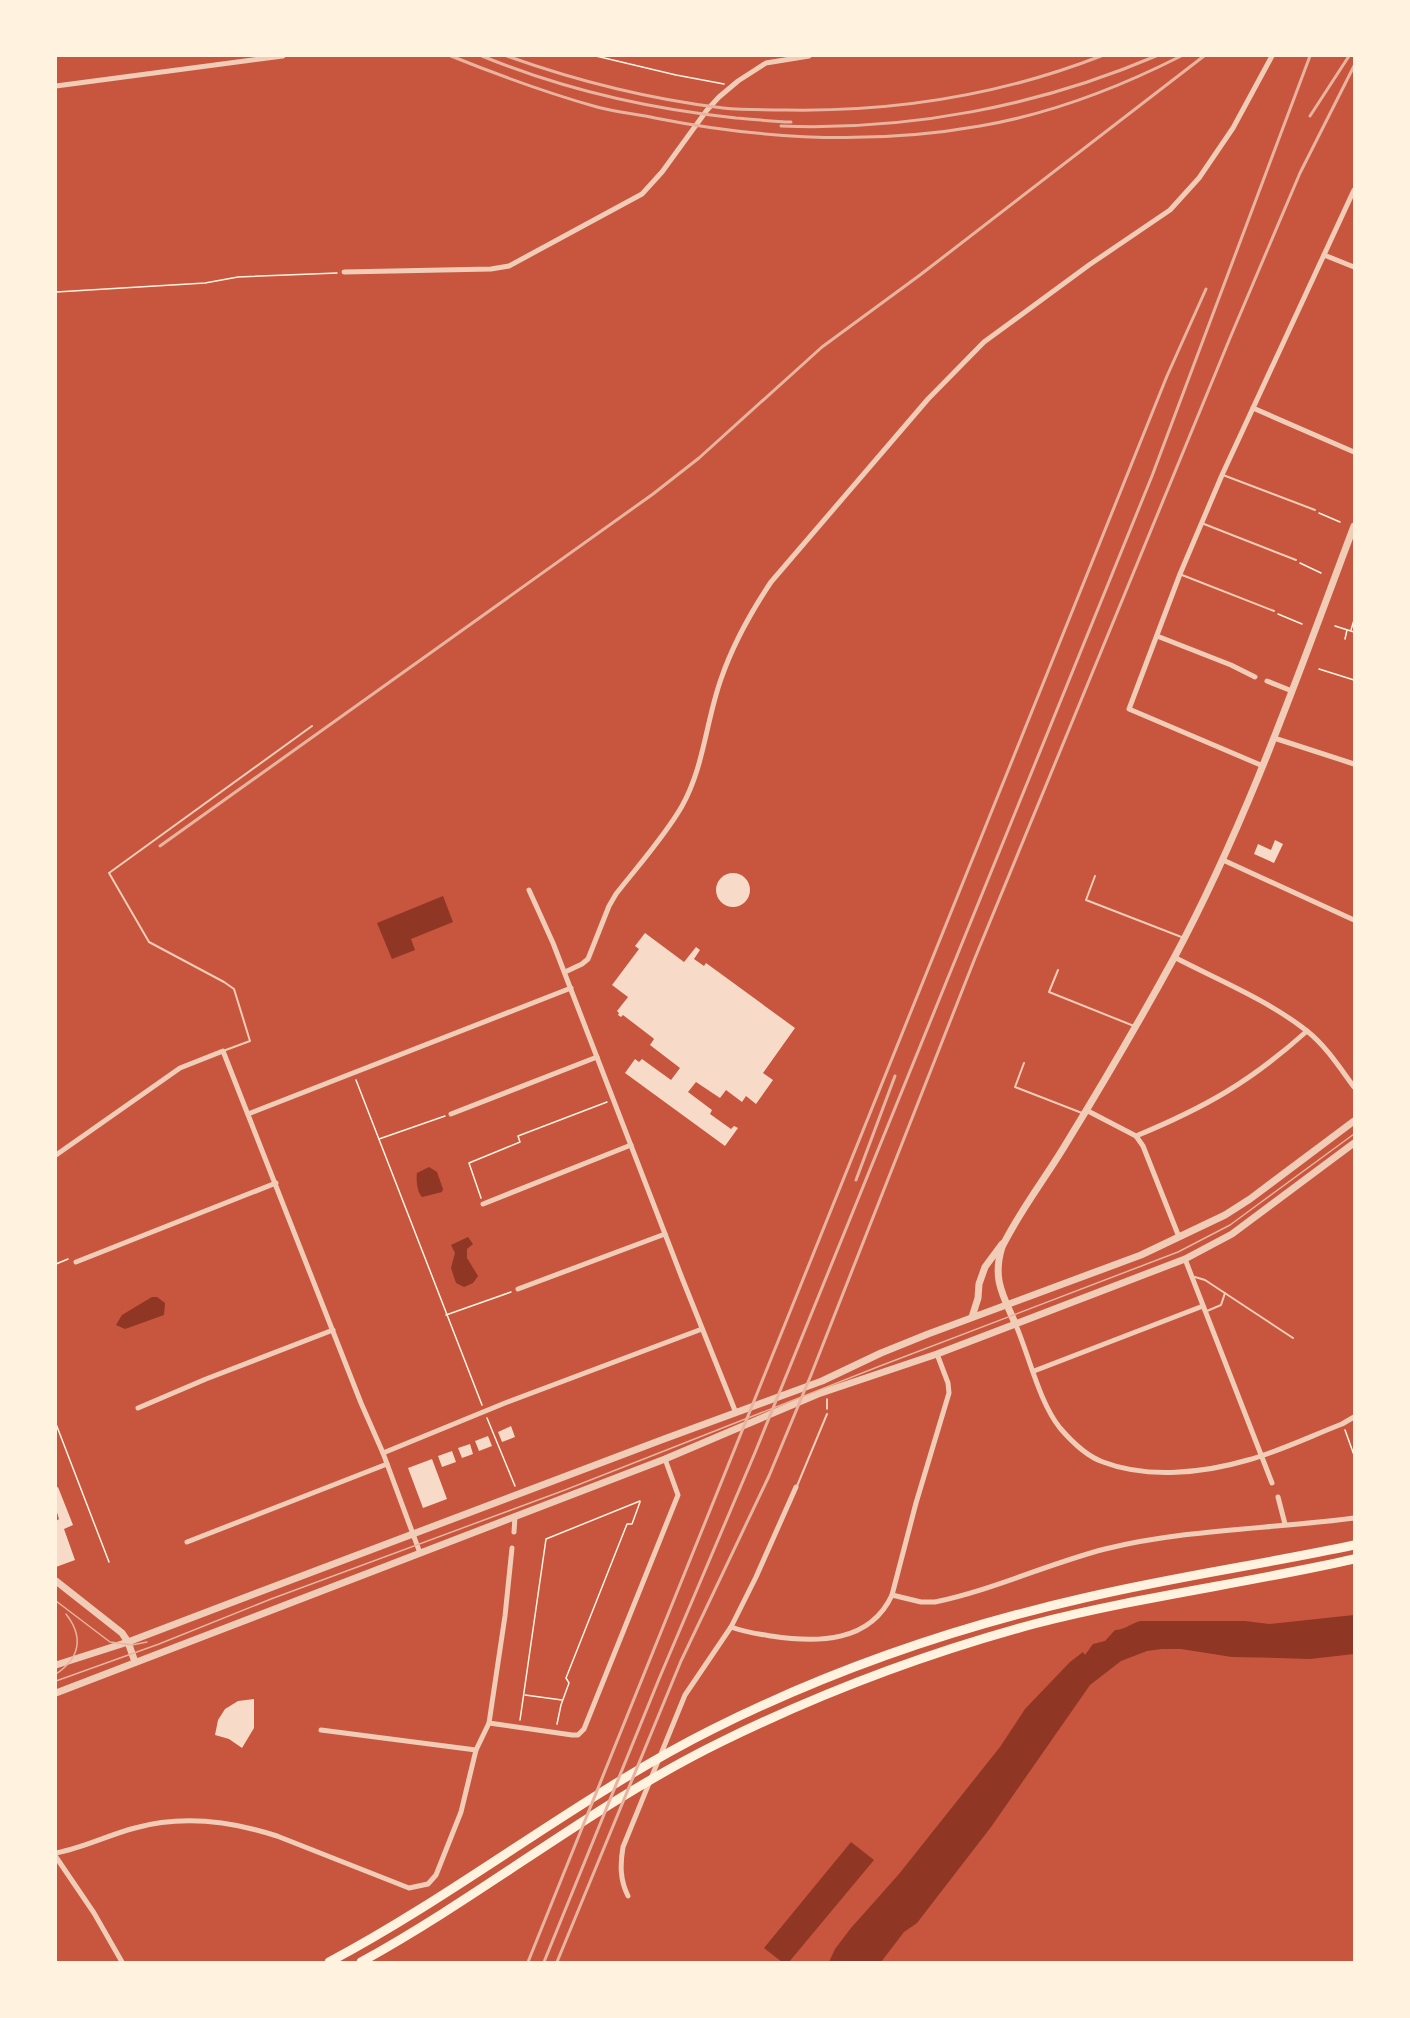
<svg xmlns="http://www.w3.org/2000/svg" width="1410" height="2018" font-family="'Times New Roman',serif">
<rect width="100%" height="100%" fill="#c8553d"/>
<g fill="#8f3625">
<path d="M443 896 453 922 411 939 415 950 392 959 377 923Z"/>
<path d="M429 1167 437 1172 443 1189 442 1192 422 1197C417 1192 416 1180 417 1173Z"/>
<path d="M468 1237 473 1244 467 1249V1258L478 1276 473 1283 464 1287 456 1283 451 1268 455 1253 451 1245Z"/>
<path d="M152 1297H157L165 1303 164 1315 125 1329 116 1325 122 1315Z"/>
<path d="M1354 1615V1654L1310 1659 1278 1658 1232 1657 1181 1649H1162L1147 1651 1121 1661 1090 1685 991 1827 917 1923 904 1932 881 1962H829L835 1949 851 1928 899 1874 1000 1747 1025 1709 1070 1662 1083 1652 1085 1655 1093 1644 1105 1641 1115 1630C1124 1630 1130 1624 1140 1621H1245L1269 1624Z"/>
<path d="M851 1842 874 1860 789 1962H782L764 1948Z"/>
</g>
<g fill="#f7dbc8">
<path d="M1275 840 1283 844 1274 863 1254 854 1258 844 1271 850Z"/>
<circle cx="733" cy="890" r="17"/>
<path d="M645 933 684 962 696 947 700 950 694 959 704 966 706 963 795 1028 763 1073 773 1080 756 1104 746 1096 742 1102 726 1090 720 1098 696 1082 688 1092 712 1110 710 1114 731 1129 734 1126 738 1128 725 1146 625 1073 635 1059 639 1062 642 1059 671 1080 680 1068 650 1045 654 1039 653 1038 623 1015 621 1017 618 1015 619 1013 617 1011 628 997 612 985 639 949 635 946Z"/>
<path d="M511 1426 515 1437 502 1442 498 1432Z"/>
<path d="M488 1436 492 1446 479 1451 475 1441Z"/>
<path d="M470 1444 473 1454 462 1458 458 1448Z"/>
<path d="M452 1451 456 1462 442 1467 438 1456Z"/>
<path d="M432 1459 447 1499 423 1508 408 1468Z"/>
<path d="M58 1487 73 1525 64 1529 75 1560 56 1567V1521L59 1519 56 1509V1488Z"/>
<path d="M254 1699V1728L242 1748 229 1739 215 1735 218 1720 225 1709 238 1701Z"/>
</g>
<g fill="none" stroke-linecap="round" stroke-linejoin="round">
<g stroke="#fff3e0" stroke-width="1.5">
<path d="M596 56 676 75 724 84"/>
<path d="M56 292 205 283 238 277 337 273"/>
<path d="M1319 513 1340 522"/>
<path d="M1300 563 1321 573"/>
<path d="M1278 614 1302 624"/>
<path d="M1335 626 1354 632"/>
<path d="M1351 630 1354 620"/>
<path d="M1345 639 1347 630"/>
<path d="M1319 669 1354 680"/>
<path d="M356 1080 482 1405"/>
<path d="M379 1139 445 1116"/>
<path d="M481 1198 469 1163 520 1142 518 1136 607 1102"/>
<path d="M56 1264 68 1259"/>
<path d="M446 1315 511 1292"/>
<path d="M827 1409V1399"/>
<path d="M487 1418 515 1486"/>
<path d="M56 1424 109 1562"/>
<path d="M1345 1430 1354 1455"/>
<path d="M525 1695 562 1700"/>
<path d="M520 1720 546 1539 640 1501"/>
<path d="M557 1724 561 1705 569 1683 566 1678 627 1524H632L640 1502"/>
</g>
<g stroke="#f1ccb7" stroke-width="2">
<path d="M1223 475 1315 510"/>
<path d="M1204 524 1296 560"/>
<path d="M1182 575 1274 611"/>
<path d="M1095 876 1086 900 1184 938"/>
<path d="M1058 970 1049 992 1134 1026"/>
<path d="M223 1051 250 1041 234 989 224 982 149 942 109 873 312 726"/>
<path d="M1024 1063 1015 1087 1082 1113"/>
<path d="M1195 1277 1205 1280 1293 1338"/>
<path d="M1207 1311 1221 1305 1225 1293"/>
<path d="M797 1486 827 1414"/>
</g>
<g stroke="#f1ccb7" stroke-width="5">
<path d="M56 86 283 56"/>
<path d="M1324 255 1354 267"/>
<path d="M344 272 491 269 509 266 642 194 662 172 707 110 719 97 738 81 766 63 809 56"/>
<path d="M1253 408 1354 452"/>
<path d="M1157 636 1231 665 1255 677"/>
<path d="M1267 681 1292 691"/>
<path d="M1274 738 1354 764"/>
<path d="M1263 766 1129 709 1180 574 1222 475 1354 190"/>
<path d="M1223 860 1354 920"/>
<path d="M529 890 553 943 682 1278 736 1413"/>
<path d="M1174 957C1218 980 1268 1000 1307 1031 1326 1046 1340 1068 1354 1087"/>
<path d="M565 972 582 964 588 959 609 906 616 894C637 867 665 836 682 806 704 767 706 721 721 679 733 644 751 612 771 582L928 399 984 342 1089 265 1170 210 1199 178 1233 128 1272 56"/>
<path d="M1086 1110 1136 1136 1143 1146 1179 1237"/>
<path d="M248 1114 571 988"/>
<path d="M451 1114 597 1057"/>
<path d="M1136 1136C1206 1107 1250 1082 1307 1031"/>
<path d="M56 1155 180 1068 223 1051 361 1403 383 1453 420 1553"/>
<path d="M483 1204 631 1145"/>
<path d="M1185 1259 1272 1483"/>
<path d="M76 1262 276 1183"/>
<path d="M518 1289 665 1234"/>
<path d="M1015 1323C1029 1355 1039 1402 1060 1428 1072 1442 1086 1456 1103 1462 1147 1479 1204 1473 1248 1460 1280 1451 1311 1436 1342 1424L1354 1417"/>
<path d="M1034 1371 1203 1306"/>
<path d="M138 1408 206 1379 333 1330"/>
<path d="M383 1453 505 1403 702 1329"/>
<path d="M1278 1497 1285 1524"/>
<path d="M514 1532 515 1516"/>
<path d="M187 1542 387 1464"/>
<path d="M892 1595 916 1503 949 1393 948 1383 937 1354"/>
<path d="M731 1627C744 1632 758 1634 771 1636 817 1643 870 1643 892 1595L921 1602H935C993 1590 1047 1564 1105 1549 1187 1529 1271 1529 1354 1518"/>
<path d="M489 1723 572 1735H578L584 1729 678 1495 665 1459"/>
<path d="M321 1730 476 1750"/>
<path d="M56 1853C83 1848 108 1835 135 1828 182 1815 231 1821 277 1836L409 1888 428 1884 436 1875 461 1812 476 1750 489 1723 505 1616 512 1548"/>
<path d="M56 1857 94 1913 122 1962"/>
<path d="M628 1896C620 1880 620 1865 623 1847L685 1695 731 1627 756 1577 796 1487"/>
</g>
<g stroke="#f1ccb7" stroke-width="7">
<path d="M972 1317 978 1298 979 1284 985 1267 1002 1244"/>
<path d="M1015 1323C1003 1295 992 1279 1002 1247 1019 1212 1044 1180 1064 1147 1102 1085 1139 1022 1174 958 1248 820 1299 672 1354 526"/>
<path d="M56 1581 122 1633 128 1642 135 1662"/>
<path d="M56 1665 128 1642 212 1610 664 1439 822 1381 881 1353 928 1334 1141 1255 1225 1215 1250 1199 1354 1121"/>
<path d="M56 1693 665 1459 818 1394 937 1354 1185 1259 1232 1234 1354 1143"/>
</g>
<g stroke="#fff3e0" stroke-width="9">
<path d="M329 1962C461 1892 579 1796 713 1729 831 1670 956 1627 1084 1598 1173 1577 1265 1564 1354 1545"/>
<path d="M361 1962C485 1894 595 1803 723 1741 823 1692 927 1653 1034 1624 1139 1597 1248 1583 1354 1559"/>
</g>
<g stroke="#e9b49f" stroke-width="1.5">
<path d="M56 1601 110 1642 132 1645 147 1642"/>
<path d="M56 1674C80 1658 84 1637 66 1614"/>
<path d="M56 1681 159 1644 271 1599 565 1490 880 1366 1178 1252 1230 1225 1354 1134"/>
</g>
<g stroke="#e9b49f" stroke-width="3">
<path d="M451 56C498 75 547 93 597 107 616 112 636 114 655 118 761 139 873 145 980 126 1050 114 1118 88 1181 56"/>
<path d="M482 56C562 89 649 109 736 118 754 119 772 122 791 122"/>
<path d="M507 56C577 81 649 99 723 108 743 110 765 110 786 110 894 112 1001 95 1101 56"/>
<path d="M1310 116 1349 56"/>
<path d="M781 126C909 131 1039 106 1156 56"/>
<path d="M160 846 653 494 699 458 822 347 920 275 1204 56"/>
<path d="M856 1180 895 1076"/>
<path d="M528 1962 1167 376 1206 289"/>
<path d="M544 1962 659 1679 754 1455 1152 476 1310 56"/>
<path d="M557 1962 681 1661 769 1476 811 1375 975 958 1230 338 1300 173 1354 66"/>
</g>
</g>
<rect width="1410" height="2018" fill="none" stroke="#fff3e0" stroke-width="114"/>
</svg>
